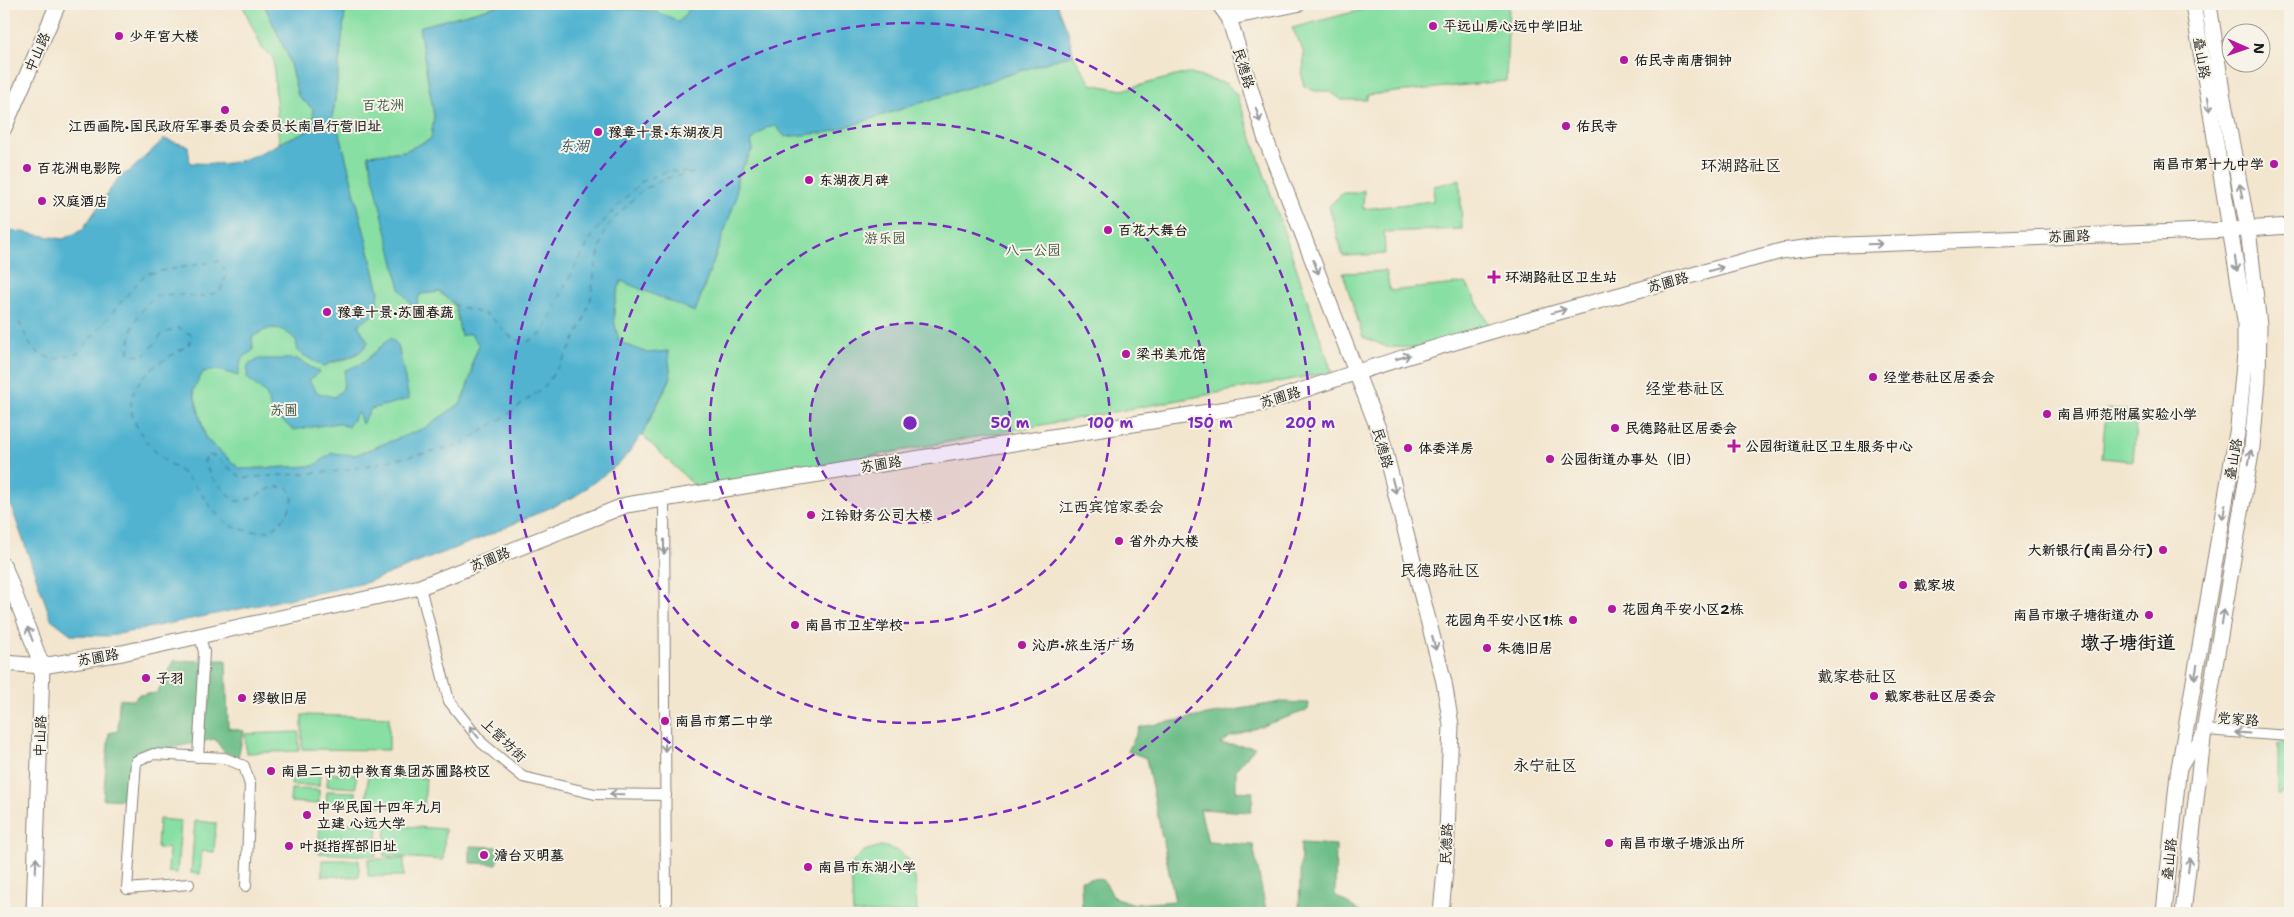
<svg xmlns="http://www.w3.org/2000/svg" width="2294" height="917" font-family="'Shantell Sans','LXGW WenKai TC',sans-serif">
<rect width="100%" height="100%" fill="#f7f3e8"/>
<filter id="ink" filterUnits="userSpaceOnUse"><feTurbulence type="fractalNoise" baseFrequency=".02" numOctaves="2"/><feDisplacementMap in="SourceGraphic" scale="10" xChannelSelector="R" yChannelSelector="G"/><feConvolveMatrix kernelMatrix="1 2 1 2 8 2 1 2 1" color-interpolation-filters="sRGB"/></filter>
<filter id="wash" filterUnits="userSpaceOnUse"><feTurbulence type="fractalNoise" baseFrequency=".0096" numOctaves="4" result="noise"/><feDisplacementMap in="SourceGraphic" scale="20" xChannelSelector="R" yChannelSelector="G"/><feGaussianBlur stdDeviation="1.12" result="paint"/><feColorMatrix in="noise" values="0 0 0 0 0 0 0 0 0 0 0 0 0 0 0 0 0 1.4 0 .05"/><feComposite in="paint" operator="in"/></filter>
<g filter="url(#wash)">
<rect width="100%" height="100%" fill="#f3e6cf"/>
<g fill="#88dfa3" stroke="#527e60">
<path d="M242 4H264L288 56 298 96 313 109 314 122 310 130 279 143 273 57 263 50Z"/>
<path d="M346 4H504L419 27 434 116 431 139 405 151 368 155 415 309 420 294 439 292 455 305 461 336 470 333 479 345 472 363V373L461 403 425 428 355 455 332 453 314 466 240 469 206 439 193 390 203 372C222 369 238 363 253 350L252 337 269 328 283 329 330 363C345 360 359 357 368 342L358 325 379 292 340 134 330 122 334 108Z"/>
<path d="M612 4H693L679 23 639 9H618Z"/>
<path d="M1384 4H1509L1506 81 1367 95V100H1342L1329 91H1315L1304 86C1300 73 1304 70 1304 58 1304 48 1297 38 1292 28Z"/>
<path d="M1073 54 1091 84 1122 90 1187 73 1227 84 1237 95 1332 372 697 488 642 435 671 378 647 353 620 342C610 315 613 307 621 280L695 312 736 199 737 178 753 149 751 141 766 128 776 126 830 132Z"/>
<path d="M1460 180 1462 229 1384 232 1385 254 1343 256 1329 206 1343 193H1357L1364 190 1363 209 1433 201 1434 186Z"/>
<path d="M1386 271 1390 291 1466 283 1490 326 1420 348 1387 347 1363 337 1343 273Z"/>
<path d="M2106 409 2137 411 2133 461 2102 458Z"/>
<path d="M302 715 389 717V750L302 749Z"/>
<path d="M299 732V751L246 753 245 734Z"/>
<path d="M2278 743 2290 744V789L2278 796Z"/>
<path d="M292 772 320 773 319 786 291 785Z"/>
<path d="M328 773 356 775V788L327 786Z"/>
<path d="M368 774 426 778 424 809 366 805Z"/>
<path d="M291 789 319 790V804L290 802Z"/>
<path d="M327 791 356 792 355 806 326 804Z"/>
<path d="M159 819 181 821 177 873 168 872 169 849 157 848Z"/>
<path d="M195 821 216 823 214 852 202 851 200 874 191 873Z"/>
<path d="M320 821 378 825 376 856 318 853Z"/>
<path d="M386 825 445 829 443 860 384 856Z"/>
<path d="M881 846C921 852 915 882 917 913H853L851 864 864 851Z"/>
<rect x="368" y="859" width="36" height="17"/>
<path d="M322 860H359V877L322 876Z"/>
</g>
<g fill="#6ebe89" stroke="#456d52">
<path d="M226 660 228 728 244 731 238 757 224 752 215 739 155 751 132 759 129 800 103 799 109 733 118 731 119 699 134 700 138 695 157 693 174 661Z"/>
<path d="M1280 702 1309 703 1308 710 1230 737 1220 744 1255 747 1236 769V791L1253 792 1251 812 1200 809 1208 842 1253 845 1266 910 1293 913H1082L1081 880C1102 877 1104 877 1113 897L1135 904 1175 901 1146 758 1128 751 1140 727Z"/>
<path d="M1301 843 1336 845 1335 895 1362 913H1299Z"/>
<path d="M470 846 498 847 497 864 470 863Z"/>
</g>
<g fill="#51b3d0" stroke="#366876">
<path d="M264 4H346L334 108 331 122 340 134 379 292 376 313 358 325 368 342C356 362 339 355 324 367L298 352 296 340C278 324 273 325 252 337L253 350 241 360 238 376 218 370 203 372 193 391 206 439 240 469 314 466 332 453 355 455 425 428 461 403 472 373V363L479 345 470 333 461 336 455 305 440 292 420 294 415 310 400 289 368 155 405 151 431 139 434 116 419 27 504 4H612L618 9C639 9 661 10 679 22L693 4H1057L1068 31 1073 54 830 132 785 137 776 126 766 128 751 141 753 148 737 178 736 199 695 312 621 281C613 306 611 317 620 342L647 353 668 351 671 377 642 435 621 462 574 497 484 537 365 583 109 636 72 635 51 619 4 486V229L63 239 82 230 119 177 130 171 164 139 188 146 190 163C204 163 221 165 234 162 261 156 284 139 310 130L314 122 313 109 298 96 288 56Z"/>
<path d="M390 338 398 345 409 399 371 409 362 424 358 412 348 427 338 423 293 430 272 412 266 394 247 378 248 365 259 359H297L319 372 309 381 318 393 334 397 343 389 345 370 363 363Z"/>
</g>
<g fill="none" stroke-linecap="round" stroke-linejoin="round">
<path stroke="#315864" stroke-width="1" stroke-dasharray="6 5" stroke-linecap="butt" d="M19 322 33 350 53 360 78 353 145 274 218 261 227 273 220 292 199 297 173 294 154 296C136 316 130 325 129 353L144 357 162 334 178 328 192 335 188 346C134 374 107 403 159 455 167 464 178 468 186 476 219 509 214 534 270 531L287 515 293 499 288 487C260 485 261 501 235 501L212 478 204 463 207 455 214 456 242 478 342 471 458 446 506 416 545 386 569 351 584 320 591 298 595 268 605 231 612 221 642 190 667 178 693 173 667 171 641 182 624 199 595 231 567 282 543 333 529 341 516 340 507 334 490 316 455 305"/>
</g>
</g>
<g filter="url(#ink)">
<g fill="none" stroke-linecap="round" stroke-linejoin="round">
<g stroke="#888176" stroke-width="12">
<g id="minor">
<path d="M664 498 666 913"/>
<path d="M420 587 449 701 482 743 523 777 595 794 666 795"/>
<path d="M198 757 204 652 200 636"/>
<path d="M2182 767 2204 730 2290 736"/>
<path d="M189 884 127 889 136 761 153 754 224 758 244 766 250 785 246 886"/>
</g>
</g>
<g stroke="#888176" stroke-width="16">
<path id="tertiary" d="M1229 18 1299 4"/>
</g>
<g stroke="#888176" stroke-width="17">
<g id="secondary">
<path d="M1219 4 1229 18 1266 140 1381 436 1444 682 1451 725 1446 860 1441 913"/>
<path d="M4 128 58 4"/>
<path d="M4 566 42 666 34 913"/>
<path d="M4 663 42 666 122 653 420 587 626 505 1265 403C1434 344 1608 298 1781 251L1821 246 2230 230 2290 226"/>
<path d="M2164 913 2178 774 2238 427 2245 354V320L2193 4"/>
<path d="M2183 913 2204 730 2252 447 2258 381 2259 325 2248 229 2223 98 2209 4"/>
</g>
</g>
<use href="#minor" stroke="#fff" stroke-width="10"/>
<use href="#tertiary" stroke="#fff" stroke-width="14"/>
<use href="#secondary" stroke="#fff" stroke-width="15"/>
</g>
<defs><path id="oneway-shaft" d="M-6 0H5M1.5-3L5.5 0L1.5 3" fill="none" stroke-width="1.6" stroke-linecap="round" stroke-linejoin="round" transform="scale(1.25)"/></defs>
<g stroke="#999">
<use href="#oneway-shaft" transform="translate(2209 104) rotate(81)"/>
<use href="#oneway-shaft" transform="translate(1258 115) rotate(73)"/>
<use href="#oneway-shaft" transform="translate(2241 191) rotate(-101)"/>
<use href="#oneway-shaft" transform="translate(1875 244) rotate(-2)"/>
<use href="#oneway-shaft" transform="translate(2236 264) rotate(81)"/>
<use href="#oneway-shaft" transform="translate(1316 267) rotate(69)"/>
<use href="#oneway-shaft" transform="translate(1716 269) rotate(-15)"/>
<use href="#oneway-shaft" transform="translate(1559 311) rotate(-15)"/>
<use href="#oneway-shaft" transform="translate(1403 357) rotate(-17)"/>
<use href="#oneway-shaft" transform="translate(2250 457) rotate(-80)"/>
<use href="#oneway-shaft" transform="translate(1394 486) rotate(75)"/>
<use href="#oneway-shaft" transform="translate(2224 512) rotate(100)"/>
<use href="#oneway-shaft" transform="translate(664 547) rotate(90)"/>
<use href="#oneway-shaft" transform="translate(2223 617) rotate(-81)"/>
<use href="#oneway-shaft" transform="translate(30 634) rotate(-111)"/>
<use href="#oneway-shaft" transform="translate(1434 643) rotate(75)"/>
<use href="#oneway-shaft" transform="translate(2196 672) rotate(100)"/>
<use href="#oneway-shaft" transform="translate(474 732) rotate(-128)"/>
<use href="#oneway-shaft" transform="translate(2242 733) rotate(-176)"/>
<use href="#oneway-shaft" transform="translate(665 744) rotate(90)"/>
<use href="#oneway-shaft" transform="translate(617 794) rotate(-179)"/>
<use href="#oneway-shaft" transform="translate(36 865) rotate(-88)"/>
<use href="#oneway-shaft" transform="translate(2189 865) rotate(-83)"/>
</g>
</g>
<circle cx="910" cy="423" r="100" fill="#7b2cbf" fill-opacity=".12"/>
<g fill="none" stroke="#7b2cbf" stroke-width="2.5" stroke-dasharray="9 6">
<circle cx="910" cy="423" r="100"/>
<circle cx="910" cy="423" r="200"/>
<circle cx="910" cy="423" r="300"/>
<circle cx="910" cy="423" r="400"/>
</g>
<g fill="#b5179e" stroke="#f7f3e8" stroke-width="2">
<circle cx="1433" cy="26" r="5"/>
<circle cx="119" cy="36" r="5"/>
<circle cx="1624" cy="60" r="5"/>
<circle cx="225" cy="110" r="5"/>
<circle cx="1566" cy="126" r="5"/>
<circle cx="598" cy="132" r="5"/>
<circle cx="2274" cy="164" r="5"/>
<circle cx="27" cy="168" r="5"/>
<circle cx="809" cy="180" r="5"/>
<circle cx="42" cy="201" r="5"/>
<circle cx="1108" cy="230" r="5"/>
<path d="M1491.5 269.5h5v5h5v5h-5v5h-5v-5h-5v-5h5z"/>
<circle cx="327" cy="312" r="5"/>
<circle cx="1126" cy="354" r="5"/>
<circle cx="1873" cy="377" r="5"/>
<circle cx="2047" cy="414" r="5"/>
<circle cx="1615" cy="428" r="5"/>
<path d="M1731.5 438.5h5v5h5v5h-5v5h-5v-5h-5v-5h5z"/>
<circle cx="1408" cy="448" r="5"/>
<circle cx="1550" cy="459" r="5"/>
<circle cx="811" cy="515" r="5"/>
<circle cx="1119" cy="541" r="5"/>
<circle cx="2163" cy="550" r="5"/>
<circle cx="1903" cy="585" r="5"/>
<circle cx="1612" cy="609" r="5"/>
<circle cx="2149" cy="615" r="5"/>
<circle cx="1573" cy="620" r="5"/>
<circle cx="795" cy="625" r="5"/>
<circle cx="1022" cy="645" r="5"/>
<circle cx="1487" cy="648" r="5"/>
<circle cx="146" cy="678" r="5"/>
<circle cx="1874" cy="696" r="5"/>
<circle cx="242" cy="698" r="5"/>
<circle cx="665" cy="721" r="5"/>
<circle cx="271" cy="771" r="5"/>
<circle cx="307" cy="815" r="5"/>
<circle cx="1609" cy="843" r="5"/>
<circle cx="289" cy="846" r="5"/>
<circle cx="484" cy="855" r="5"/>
<circle cx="808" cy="867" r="5"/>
</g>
<g text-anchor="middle" stroke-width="4" stroke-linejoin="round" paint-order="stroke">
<g font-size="14" font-weight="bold" fill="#1c1c1c" stroke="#f7f3e8" text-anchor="start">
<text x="1443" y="31">平远山房心远中学旧址</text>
<text x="129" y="41">少年宫大楼</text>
<text x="1634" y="65">佑民寺南唐铜钟</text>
<text x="225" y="131" text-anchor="middle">江西画院·国民政府军事委员会委员长南昌行营旧址</text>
<text x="1576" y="131">佑民寺</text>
<text x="608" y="137">豫章十景·东湖夜月</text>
<text x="2264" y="169" text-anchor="end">南昌市第十九中学</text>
<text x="37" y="173">百花洲电影院</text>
<text x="819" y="185">东湖夜月碑</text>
<text x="52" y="206">汉庭酒店</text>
<text x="1118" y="235">百花大舞台</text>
<text x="1505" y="282">环湖路社区卫生站</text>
<text x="337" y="317">豫章十景·苏圃春蔬</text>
<text x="1136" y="359">梁书美术馆</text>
<text x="1883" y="382">经堂巷社区居委会</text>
<text x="2057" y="419">南昌师范附属实验小学</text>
<text x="1625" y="433">民德路社区居委会</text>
<text x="1745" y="451">公园街道社区卫生服务中心</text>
<text x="1418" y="453">体委洋房</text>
<text x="1560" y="464">公园街道办事处（旧）</text>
<text x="821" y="520">江铃财务公司大楼</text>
<text x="1129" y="546">省外办大楼</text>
<text x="2153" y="555" text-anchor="end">大新银行(南昌分行)</text>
<text x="1913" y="590">戴家坡</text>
<text x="1622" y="614">花园角平安小区2栋</text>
<text x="2139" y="620" text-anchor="end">南昌市墩子塘街道办</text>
<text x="1563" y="625" text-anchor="end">花园角平安小区1栋</text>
<text x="805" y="630">南昌市卫生学校</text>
<text x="1032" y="650">沁庐·旅生活广场</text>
<text x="1497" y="653">朱德旧居</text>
<text x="156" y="683">子羽</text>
<text x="1884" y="701">戴家巷社区居委会</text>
<text x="252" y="703">缪敏旧居</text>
<text x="675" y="726">南昌市第二中学</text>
<text x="281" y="776">南昌二中初中教育集团苏圃路校区</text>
<text x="317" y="812">中华民国十四年九月<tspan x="317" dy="16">立建 心远大学</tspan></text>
<text x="1619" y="848">南昌市墩子塘派出所</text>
<text x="299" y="851">叶挺指挥部旧址</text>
<text x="494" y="860">澹台灭明墓</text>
<text x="818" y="872">南昌市东湖小学</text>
</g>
<g font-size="14" fill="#1c1c1c" stroke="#f7f3e8">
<text transform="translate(37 52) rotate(-66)" y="5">中山路</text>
<text transform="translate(2202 58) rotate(81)" y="5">叠山路</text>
<text transform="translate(1244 68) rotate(73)" y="5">民德路</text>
<text transform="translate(2069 236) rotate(-2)" y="5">苏圃路</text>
<text transform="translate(1668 282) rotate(-15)" y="5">苏圃路</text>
<text transform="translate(1280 397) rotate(-17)" y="5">苏圃路</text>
<text transform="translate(1383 448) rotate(74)" y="5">民德路</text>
<text transform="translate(2233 459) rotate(-80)" y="5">叠山路</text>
<text transform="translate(881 464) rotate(-9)" y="5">苏圃路</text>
<text transform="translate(490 559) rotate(-22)" y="5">苏圃路</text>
<text transform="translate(98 657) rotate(-10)" y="5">苏圃路</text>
<text transform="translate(2238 719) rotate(4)" y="5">党家路</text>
<text transform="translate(40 736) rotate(-88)" y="5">中山路</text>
<text transform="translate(504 740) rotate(44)" y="5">上营坊街</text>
<text transform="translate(1446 844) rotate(-87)" y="5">民德路</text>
<text transform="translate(2169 859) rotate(-84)" y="5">叠山路</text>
</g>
<g font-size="14" fill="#3c5644" stroke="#f7f3e8">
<text x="383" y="110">百花洲</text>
<text x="885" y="243">游乐园</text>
<text x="1033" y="255">八一公园</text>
<text x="284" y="415">苏圃</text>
</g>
<g font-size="15" font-style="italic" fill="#315864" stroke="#f7f3e8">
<text x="574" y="151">东湖</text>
</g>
<g font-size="15" fill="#1c1c1c" stroke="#f7f3e8">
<text x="1111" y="512">江西宾馆家委会</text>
</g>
<g font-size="16" fill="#1c1c1c" stroke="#f7f3e8">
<text x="1741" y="171">环湖路社区</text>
<text x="1685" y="394">经堂巷社区</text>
<text x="1440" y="576">民德路社区</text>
<text x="1857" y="682">戴家巷社区</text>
<text x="1545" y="771">永宁社区</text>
</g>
<g font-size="19" font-weight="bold" fill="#1c1c1c" stroke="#f7f3e8">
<text x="2128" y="649">墩子塘街道</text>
</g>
</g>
<circle cx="910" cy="423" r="8" fill="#7b2cbf" stroke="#f7f3e8" stroke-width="2.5"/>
<g font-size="15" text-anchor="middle" font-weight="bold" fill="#7b2cbf" stroke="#f7f3e8" stroke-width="4" stroke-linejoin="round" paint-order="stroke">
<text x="1010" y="428">50 m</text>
<text x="1110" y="428">100 m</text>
<text x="1210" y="428">150 m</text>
<text x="1310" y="428">200 m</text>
</g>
<rect width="2294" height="917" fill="none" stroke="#f7f3e8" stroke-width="20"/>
<g transform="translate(2246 48) rotate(92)"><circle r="24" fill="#f7f3e8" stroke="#9f9d96"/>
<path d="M0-4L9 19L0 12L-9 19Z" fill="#b5179e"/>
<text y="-8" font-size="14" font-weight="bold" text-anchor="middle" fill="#1c1c1c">N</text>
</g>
</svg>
